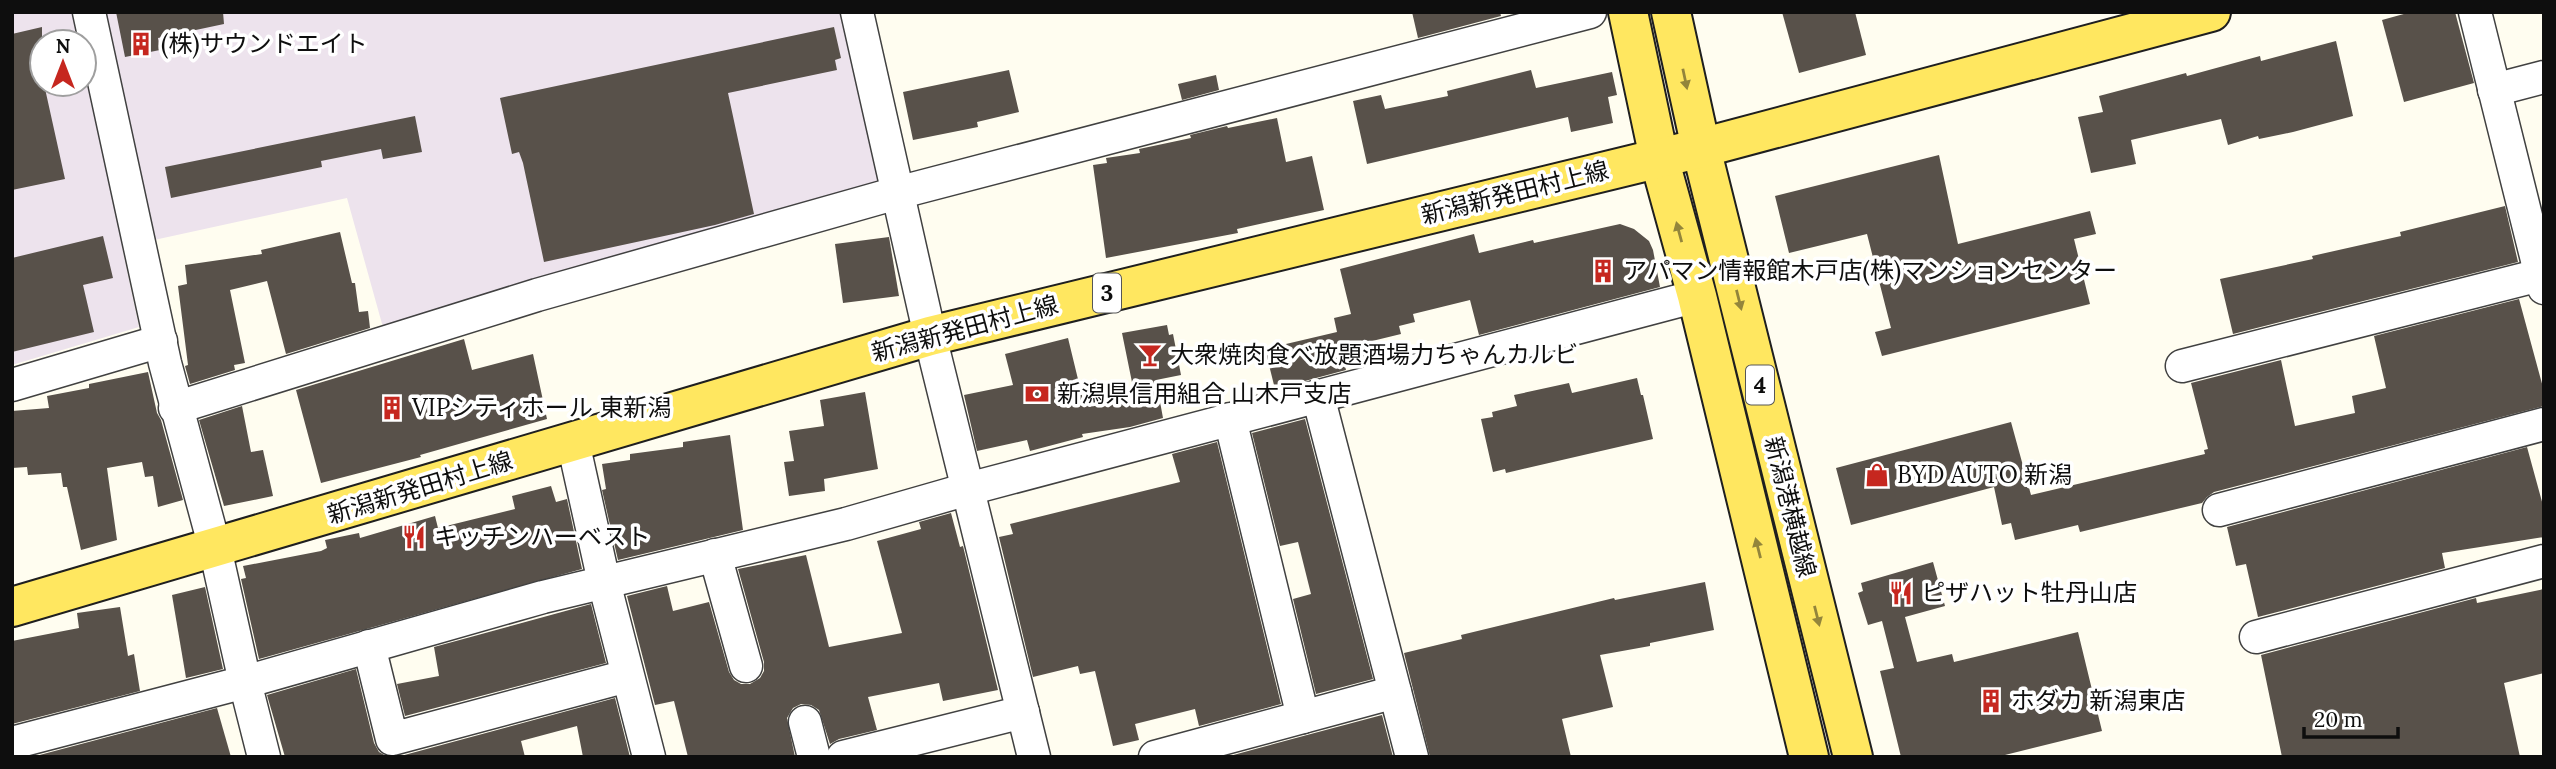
<svg xmlns="http://www.w3.org/2000/svg" width="2556" height="769" font-family="Lora,'Noto Sans JP',serif">
<rect width="100%" height="100%" fill="#fffdf0"/>
<path fill="#ede3ed" fill-rule="evenodd" d="M12 12H845L882 186 384 331 347 198 122 247 139 327 12 365ZM42 42H84V84H42Z"/>
<g fill="#58514a">
<path d="M116 12H223L224 24 158 38 160 50 125 57Z"/>
<path d="M1412 12H1500L1501 16 1418 38Z"/>
<path d="M1782 12H1855L1866 55 1799 73Z"/>
<path d="M2411 12H2455L2474 83 2404 102 2382 20Z"/>
<path d="M42 27V84H44L65 179 12 190V34Z"/>
<path d="M834 27 841 58 835 60 837 70 728 93 754 214 715 225 544 262 523 163 519 152 512 154 500 98Z"/>
<path d="M2336 41 2353 116 2293 132 2259 139 2258 136 2228 145 2221 119 2131 140 2136 164 2091 173 2078 117 2103 112 2099 96 2186 73 2187 76 2260 56 2261 61Z"/>
<path d="M1009 70 1019 112 977 122 978 127 913 140 903 92Z"/>
<path d="M1531 70 1536 88 1612 72 1617 95 1608 97 1613 123 1571 132 1568 117 1367 164 1353 101 1381 95 1385 109 1448 96 1447 91Z"/>
<path d="M1216 75 1219 90 1182 100 1178 84Z"/>
<path d="M415 116 422 152 383 159 381 149 321 161 322 167 171 198 165 167Z"/>
<path d="M1277 118 1286 162 1312 156 1324 210 1237 229 1238 233 1106 258 1093 165 1107 163 1106 158 1140 153 1139 149 1191 138 1190 135 1227 126 1228 128Z"/>
<path d="M1939 155 1958 244 2090 211 2096 234 2074 239 2090 304 1882 356 1875 332 1891 328 1867 234 1789 253 1775 196Z"/>
<path d="M2505 206 2518 262 2233 334 2220 279 2313 259 2312 256 2401 236 2400 232Z"/>
<path d="M1620 224 1634 229 1649 241 1653 250 1660 287 1479 335 1470 300 1413 314 1415 322 1399 326 1401 334 1364 343 1368 360 1345 366 1346 370 1275 389 1265 349 1337 332 1334 318 1351 314 1340 269 1474 234 1479 253 1533 240 1534 243Z"/>
<path d="M340 232 352 283H355L359 312 368 311 370 328 286 354 267 281 230 290 245 363 234 365 235 370 190 384 185 366 188 365 178 286 187 284 185 265 262 254 261 250Z"/>
<path d="M103 236 113 278 83 285 94 332 12 352V258Z"/>
<path d="M889 237 899 296 843 303 835 244Z"/>
<path d="M2519 299 2544 391V406L2214 492 2207 497 2202 503 2080 532 2078 525 2015 540 2011 523 2002 525 1994 487 1851 525 1836 468 2011 422 2031 495 2205 454 2204 450 2208 449 2191 383 2281 360 2295 426 2355 413 2352 396 2386 388 2374 336Z"/>
<path d="M1167 325 1169 335 1173 334 1181 375 1156 380 1163 418 1130 427 1082 434 1083 437 1030 451 1027 440 977 451 964 395 1013 385 1005 354 1068 338 1084 404 1135 397 1122 333Z"/>
<path d="M464 339 472 370 533 354 547 419 420 455 421 457 321 483 296 390Z"/>
<path d="M148 372 157 413 161 420 183 500 158 507 153 476 145 477 142 462 107 468 117 540 81 550 67 487H63L61 473 28 475 27 467 12 468V411L49 408 47 396 89 388V384Z"/>
<path d="M1637 378 1641 395H1643L1653 439 1506 473 1505 469 1493 472 1481 419 1493 417 1492 412 1517 406 1514 395 1569 383 1572 393Z"/>
<path d="M865 392 878 469 824 479 825 491 789 496 784 462 794 461 789 431 824 426 820 400Z"/>
<path d="M242 406 251 452 263 450 273 496 224 506 199 420Z"/>
<path d="M1305 419 1373 679 1316 694 1293 599 1311 594 1298 542 1280 546 1252 433Z"/>
<path d="M730 435 743 530 618 560 602 490 606 489 602 464 630 460V454L683 447V442Z"/>
<path d="M1217 442 1281 704 1199 726 1195 709 1135 724 1139 740 1113 746 1095 671 1080 674 1078 666 1033 677 999 537 1013 534 1010 524 1180 482 1172 454Z"/>
<path d="M2527 447 2544 509V537L2442 553 2445 568 2258 617 2246 564 2236 566 2227 527Z"/>
<path d="M551 486 556 502 567 499 582 569 259 659 241 579 246 578 243 566 321 551 327 548 325 540 359 533 360 538 435 516 438 528 515 509 512 496Z"/>
<path d="M951 513 960 547 963 546 998 690 943 701 939 683 868 697 877 730 839 739 830 744 819 710 811 705 801 704 793 708 787 718 795 757H688L674 701 655 705 627 596 667 586 673 611 709 602 729 672 734 680 741 684H750L760 678 764 671V662L738 569 806 555 829 647 902 633 877 541 921 529 919 522Z"/>
<path d="M1933 562 1945 606 1905 617 1917 662 1952 654 1954 662 2078 632 2102 731 1997 757H1901L1880 671 1894 668 1882 621 1868 625 1858 593 1863 591 1861 583Z"/>
<path d="M1705 582 1714 630 1650 643V646L1600 655 1613 707 1562 719 1571 757H1430L1404 653 1462 639 1461 635 1614 598 1615 600Z"/>
<path d="M205 587 223 669 186 678 172 595Z"/>
<path d="M2544 589V673L2504 683 2520 757H2282L2261 655 2476 598 2477 603Z"/>
<path d="M591 604 606 663 405 716 397 684 439 676 434 647Z"/>
<path d="M120 607 128 656 134 654 140 691 12 724V641L79 628 77 613Z"/>
<path d="M356 669 374 743 379 752 388 757H285L267 695Z"/>
<path d="M615 698 630 757H583L577 726 521 741 525 757H397Z"/>
<path d="M217 708 231 757H32Z"/>
<path d="M1382 715 1393 757H1226L1307 735Z"/>
</g>
<g fill="none" stroke-linecap="round" stroke-linejoin="round">
<g stroke="#414141" stroke-width="35">
<g id="street">
<path d="M89 12 165 363 215 548 245 682 264 757"/>
<path d="M857 12 930 336 1034 757"/>
<path d="M2475 12 2544 288"/>
<path d="M2494 90 2544 77"/>
<path d="M2182 366 2544 274"/>
<path d="M12 385 161 341"/>
<path d="M1318 396 1412 757"/>
<path d="M175 408 537 295 897 193 1590 12"/>
<path d="M1230 419 1303 717"/>
<path d="M573 442 604 582 649 757"/>
<path d="M2219 510 2544 424"/>
<path d="M715 555 746 666"/>
<path d="M2256 637 2544 561"/>
<path d="M369 646 392 739 627 676"/>
<path d="M805 722 814 757"/>
<path d="M12 743 245 682 543 597 846 524 968 489 1697 296"/>
<path d="M843 757 1023 712"/>
<path d="M1155 757 1395 692"/>
</g>
</g>
<g stroke="#1f1f1f" stroke-width="42">
<g id="primary">
<path d="M1628 12 1659 158 1697 296 1809 757"/>
<path d="M1671 12 1701 148 1853 757"/>
<path d="M12 607 930 336 1701 148 2211 12"/>
</g>
</g>
<use href="#street" stroke="#fff" stroke-width="32"/>
<use href="#primary" stroke="#ffe760" stroke-width="38"/>
</g>
<defs><path id="oneway-solid" d="M-6-.8H1V-3.2L6.5 0L1 3.2V.8H-6Z" transform="scale(1.75)"/></defs>
<g fill="#93853b">
<use href="#oneway-solid" transform="translate(1685 79) rotate(78)"/>
<use href="#oneway-solid" transform="translate(1679 232) rotate(-105)"/>
<use href="#oneway-solid" transform="translate(1739 300) rotate(76)"/>
<use href="#oneway-solid" transform="translate(1758 548) rotate(-104)"/>
<use href="#oneway-solid" transform="translate(1817 616) rotate(76)"/>
</g>
<defs>
<g id="building-bare" transform="scale(1.89)"><path d="M-4-6H4V6H1V3H-1V6H-4ZM-2.5-4.3h1.7v1.8h-1.7ZM.8-4.3h1.7v1.8H.8ZM-2.5-1h1.7V.8h-1.7ZM.8-1h1.7V.8H.8Z" fill="#c6271f" stroke="#fff" stroke-width="2.5" paint-order="stroke"/></g>
<g id="bar-bare" transform="scale(1.89)"><path d="M-6-5H6L.8 .8V4.5H3.5V6h-7V4.5H-.8V.8Z" fill="#c6271f" stroke="#fff" stroke-width="2.5" paint-order="stroke"/></g>
<g id="bank-bare" transform="scale(1.89)"><path d="M-6-4H6V4H-6ZM0-2.3a2.3 2.3 0 1 0 0 4.6a2.3 2.3 0 1 0 0-4.6Z" fill="#c6271f" stroke="#fff" stroke-width="2.5" paint-order="stroke"/></g>
<g id="shop-bare" transform="scale(1.89)"><path d="M-5-2.5h2.3a2.7 3.5 0 0 1 5.4 0H5L5.5 6h-11ZM-1.5-2.5h3a1.5 2.3 0 0 0-3 0Z" fill="#c6271f" stroke="#fff" stroke-width="2.5" paint-order="stroke"/></g>
<g id="restaurant-bare" transform="scale(1.89)"><path d="M-5-6h1v4h1v-4h1v4h1v-4h1v5L-1.5 .5V6h-2V.5L-5-1ZM5-6V6H3V1.5H1.5Q1.5-4 5-6Z" fill="#c6271f" stroke="#fff" stroke-width="2.5" paint-order="stroke"/></g>
</defs>
<g fill-rule="evenodd">
<use href="#building-bare" x="141" y="44"/>
<use href="#building-bare" x="1603" y="271"/>
<use href="#bar-bare" x="1150" y="355"/>
<use href="#bank-bare" x="1037" y="394"/>
<use href="#building-bare" x="392" y="408"/>
<use href="#shop-bare" x="1877" y="475"/>
<use href="#restaurant-bare" x="414" y="537"/>
<use href="#restaurant-bare" x="1901" y="593"/>
<use href="#building-bare" x="1991" y="701"/>
</g>
<g text-anchor="middle" stroke-width="7" stroke-linejoin="round" paint-order="stroke">
<g fill="#fff" stroke="#565656" stroke-width="2">
<rect x="1093" y="273.5" width="28" height="39" rx="5"/>
<rect x="1746" y="365.5" width="28" height="39" rx="5"/>
</g>
<g font-size="23" font-weight="bold" fill="#0e0e0e">
<text x="1107" y="301">3</text>
<text x="1760" y="393">4</text>
</g>
<g font-size="24" fill="#0e0e0e" stroke="#fff" text-anchor="start">
<text x="161" y="52">(株)サウンドエイト</text>
<text x="1623" y="279">アパマン情報館木戸店(株)マンションセンター</text>
<text x="1170" y="363">大衆焼肉食べ放題酒場力ちゃんカルビ</text>
<text x="1057" y="402">新潟県信用組合 山木戸支店</text>
<text x="412" y="416">VIPシティホール 東新潟</text>
<text x="1897" y="483">BYD AUTO 新潟</text>
<text x="434" y="545">キッチンハーベスト</text>
<text x="1921" y="601">ピザハット牡丹山店</text>
<text x="2011" y="709">ホダカ 新潟東店</text>
</g>
<g font-size="24" fill="#0e0e0e" stroke="#fff">
<text transform="translate(1515 193) rotate(-14)" y="8">新潟新発田村上線</text>
<text transform="translate(965 329) rotate(-15)" y="8">新潟新発田村上線</text>
<text transform="translate(420 488) rotate(-17)" y="8">新潟新発田村上線</text>
<text transform="translate(1790 507) rotate(76)" y="8">新潟港横越線</text>
</g>
</g>
<rect width="2556" height="769" fill="none" stroke="#0e0e0e" stroke-width="28"/>
<g transform="translate(63 63)"><circle r="33" fill="#ffffff" stroke="#9f9f9f" stroke-width="2"/>
<path d="M0-5L12 26L0 18L-12 26Z" fill="#c6271f"/>
<text y="-10" font-size="19" font-weight="bold" text-anchor="middle" fill="#0e0e0e">N</text>
</g>
<path d="M2304 727v10h94v-10" fill="none" stroke="#0e0e0e" stroke-width="3.5"/>
<text x="2314" y="727" font-size="21" fill="#0e0e0e" stroke="#ffffff" stroke-width="5" paint-order="stroke">20 m</text>
</svg>
